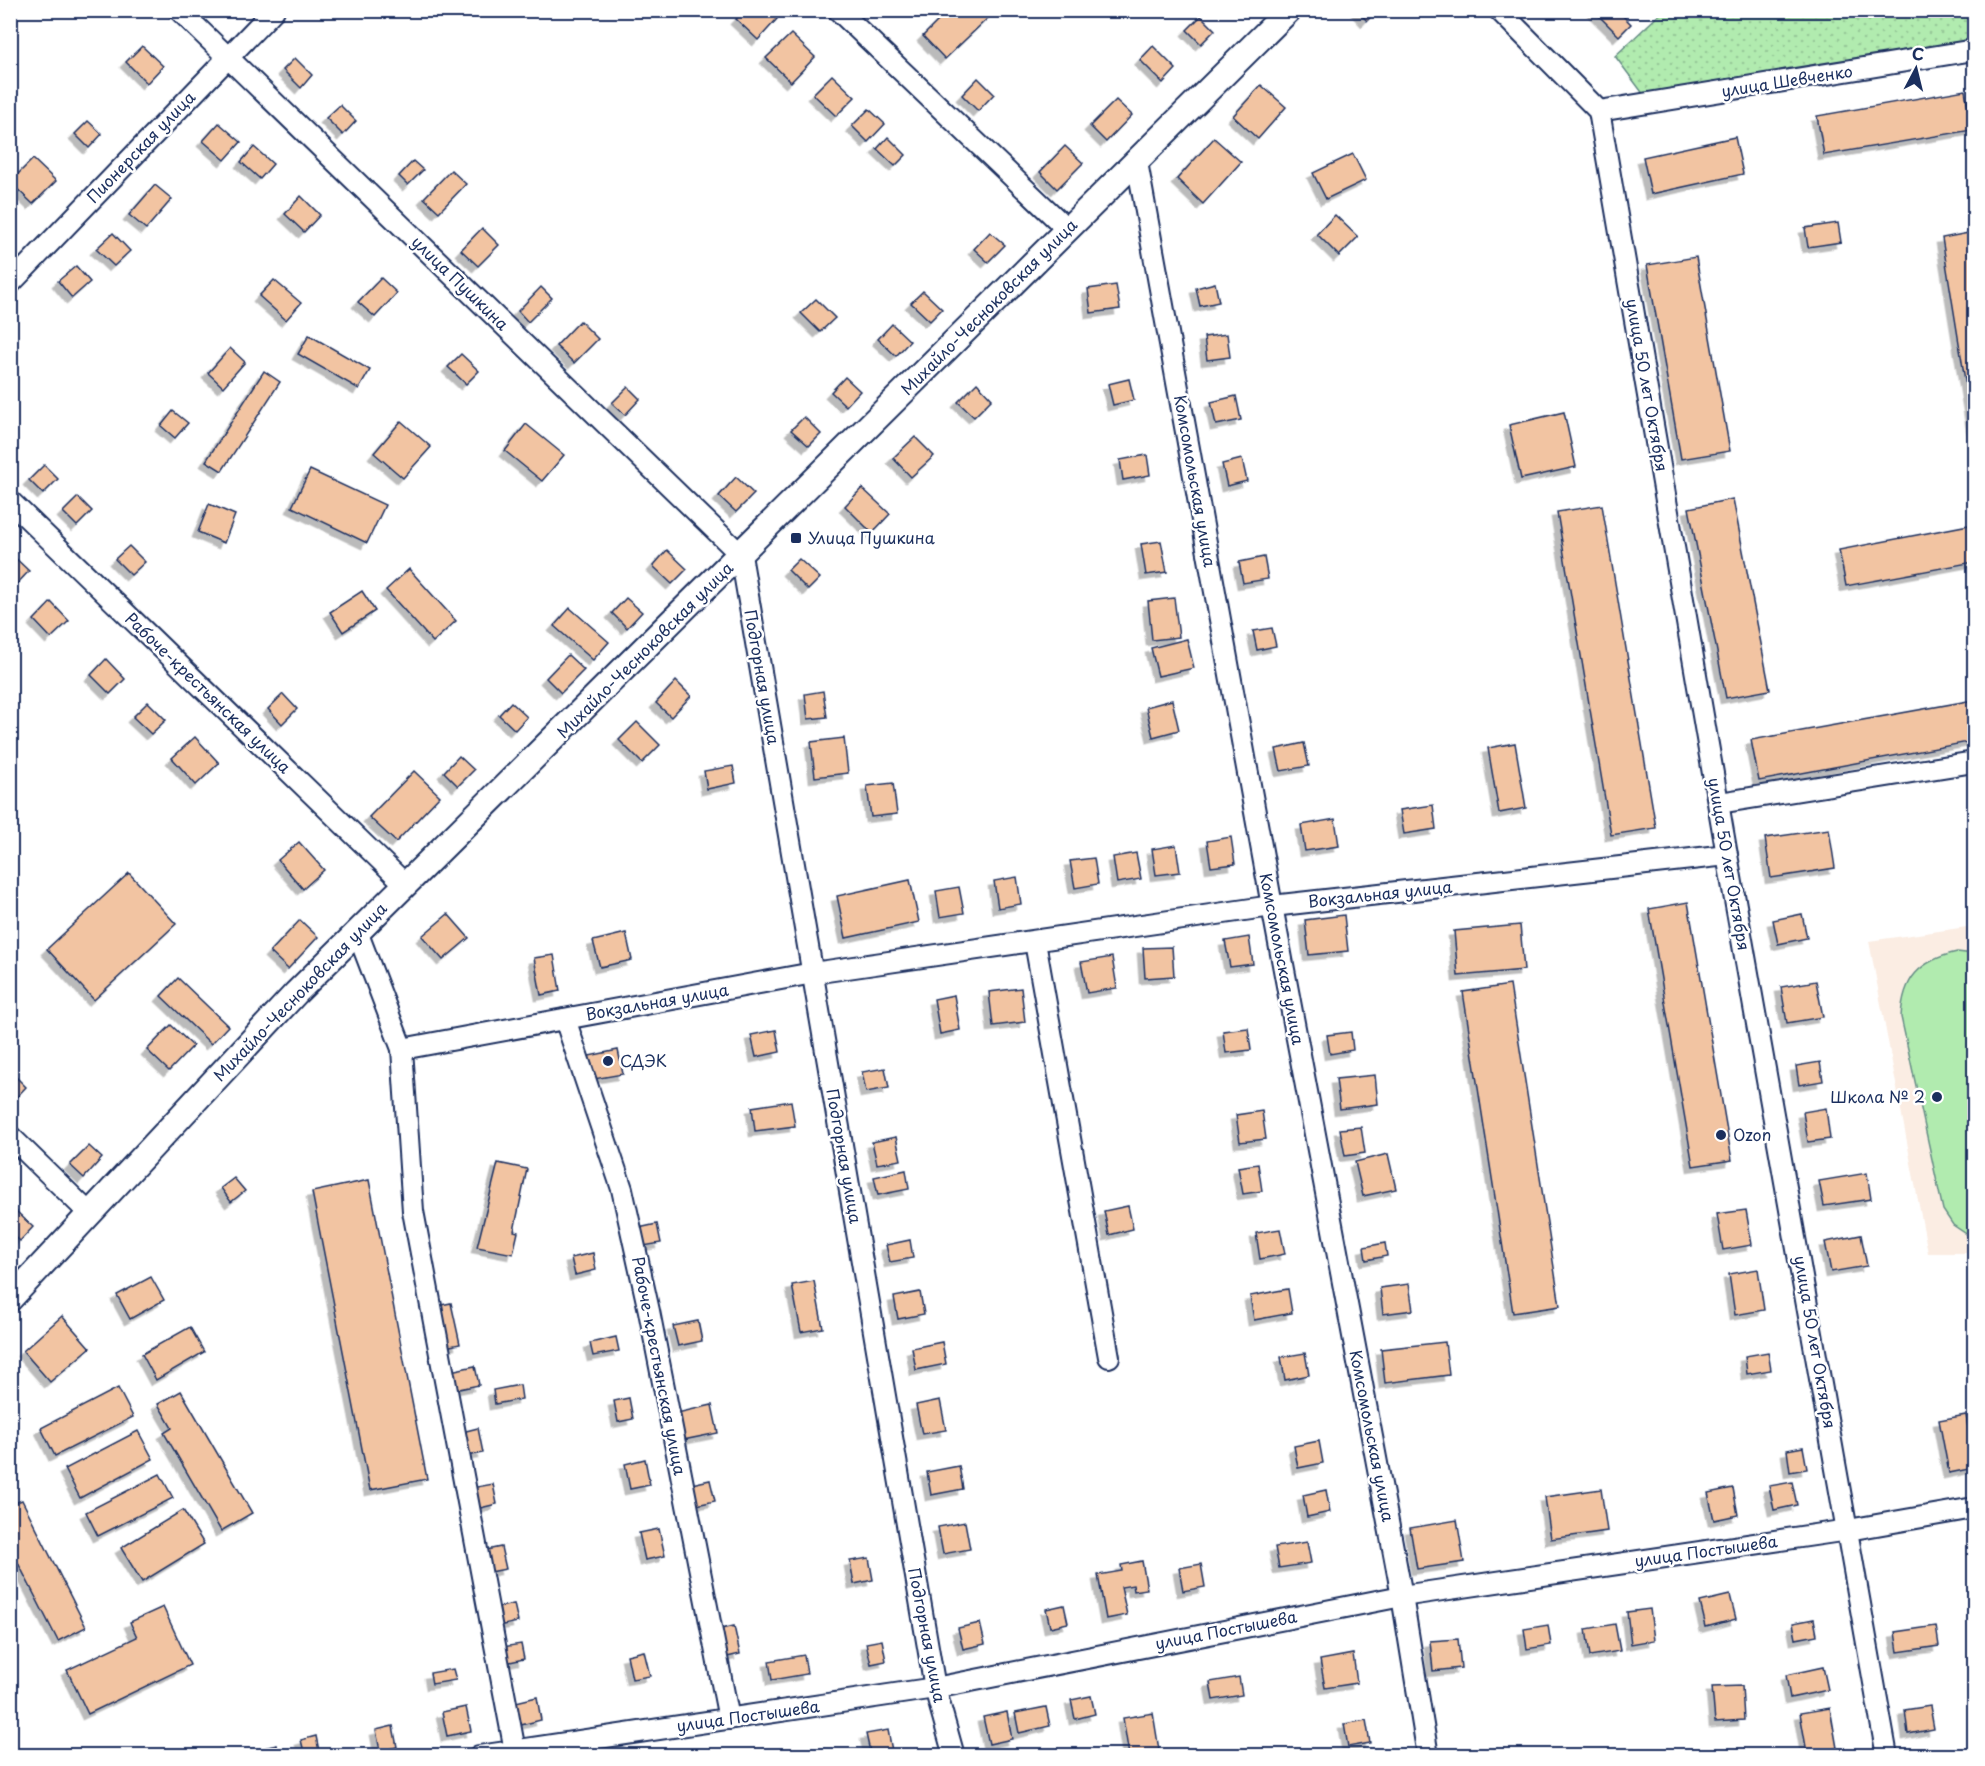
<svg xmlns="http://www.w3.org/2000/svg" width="1985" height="1766" font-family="'Playpen Sans',sans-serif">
<defs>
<pattern id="grass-dots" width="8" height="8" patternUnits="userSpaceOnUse" patternTransform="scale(1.5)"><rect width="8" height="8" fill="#b1ebaf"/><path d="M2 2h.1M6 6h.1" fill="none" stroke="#98ca99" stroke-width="1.8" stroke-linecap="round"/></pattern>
<filter id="shadow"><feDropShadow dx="-5.5" dy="5.5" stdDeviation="0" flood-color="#0004"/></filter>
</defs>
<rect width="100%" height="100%" fill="#fff"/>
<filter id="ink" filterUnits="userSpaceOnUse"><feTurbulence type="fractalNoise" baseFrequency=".0167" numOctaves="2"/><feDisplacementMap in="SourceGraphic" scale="12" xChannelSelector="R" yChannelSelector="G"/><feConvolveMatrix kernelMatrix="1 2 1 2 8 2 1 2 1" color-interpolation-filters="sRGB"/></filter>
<g filter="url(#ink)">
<path fill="#fbede3" d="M1974 926V1253H1928L1869 941Z"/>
<path fill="url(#grass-dots)" stroke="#668d86" stroke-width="1.5" d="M1663 11H1974V46L1644 95 1615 56Z"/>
<path fill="#b1ebaf" stroke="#668d86" stroke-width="1.5" d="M1957 952 1974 954V1239L1953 1225 1943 1210 1901 1017C1903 978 1919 961 1957 952Z"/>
<g fill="#f2c4a2" stroke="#1b2f5e" stroke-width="1.5" filter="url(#shadow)">
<path d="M745 10H768L777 19 758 40 736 19Z"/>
<path d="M949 10H981L988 18 945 59 923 36Z"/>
<path d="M1357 10H1377L1367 21Z"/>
<path d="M1593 10H1626L1622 15 1631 24 1619 36Z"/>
<path d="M1201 16 1215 30 1201 44 1187 30Z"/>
<path d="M791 34 815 57 791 82 766 58Z"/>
<path d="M142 46 163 66 147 83 126 62Z"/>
<path d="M1153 46 1176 69 1163 83 1140 60Z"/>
<path d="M295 58 312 75 301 88 283 70Z"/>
<path d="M832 75 855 97 836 116 813 94Z"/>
<path d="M978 78 994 94 978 111 962 95Z"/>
<path d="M1261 85 1286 107 1258 139 1233 116Z"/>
<path d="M1965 90 1972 130 1824 155 1817 116Z"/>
<path d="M1116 100 1132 115 1106 142 1090 126Z"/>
<path d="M340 105 356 121 343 135 326 118Z"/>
<path d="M869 109 885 124 868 142 852 126Z"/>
<path d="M88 121 102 134 89 148 75 134Z"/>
<path d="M219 123 241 142 225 160 203 141Z"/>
<path d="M888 137 906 155 895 166 877 149Z"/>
<path d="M1735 137 1743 174 1651 194 1643 157Z"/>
<path d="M1214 138 1241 162 1203 204 1177 179Z"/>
<path d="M1065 146 1083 163 1057 189 1040 172Z"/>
<path d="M254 147 273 164 260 179 241 162Z"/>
<path d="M1353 154 1366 180 1326 199 1313 173Z"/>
<path d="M33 159 56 181 33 204 10 182Z"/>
<path d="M413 161 423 170 408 185 399 176Z"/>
<path d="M451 170 466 184 439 212 424 198Z"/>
<path d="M155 185 172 199 146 229 129 215Z"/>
<path d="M301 196 320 215 304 232 285 214Z"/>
<path d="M1335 215 1358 237 1339 256 1317 234Z"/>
<path d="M1838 223 1841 242 1808 247 1805 228Z"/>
<path d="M482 228 499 245 478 266 461 250Z"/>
<path d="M990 232 1005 245 988 262 974 249Z"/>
<path d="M1974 232V436L1942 238Z"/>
<path d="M113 233 130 251 114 266 96 249Z"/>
<path d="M1696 257 1730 451 1681 459 1647 265Z"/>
<path d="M76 266 90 282 72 298 58 281Z"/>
<path d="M381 278 397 293 375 317 358 302Z"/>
<path d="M274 280 301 303 286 320 259 296Z"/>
<path d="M1215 283 1219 302 1200 306 1196 288Z"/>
<path d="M1116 285 1120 309 1091 313 1088 289Z"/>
<path d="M541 287 552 298 528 322 518 311Z"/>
<path d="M923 291 942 309 930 321 911 303Z"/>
<path d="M816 299 835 318 820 332 801 313Z"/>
<path d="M580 321 598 339 574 363 556 346Z"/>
<path d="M892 324 910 341 896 356 878 339Z"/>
<path d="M1227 334 1230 357 1207 360 1204 337Z"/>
<path d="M309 335 370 370 359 389 298 354Z"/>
<path d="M230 348 245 362 223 387 208 373Z"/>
<path d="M461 354 479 371 466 384 448 367Z"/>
<path d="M264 371 280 382 222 471 206 461Z"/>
<path d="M845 377 860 391 846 406 831 392Z"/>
<path d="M1129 379 1134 400 1113 405 1108 384Z"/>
<path d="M977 383 992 399 974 417 958 402Z"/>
<path d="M628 387 640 399 625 415 612 403Z"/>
<path d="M1236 396 1241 420 1216 425 1211 402Z"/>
<path d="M173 411 188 423 175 438 161 426Z"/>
<path d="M1564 412 1576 467 1521 479 1509 425Z"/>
<path d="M804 417 821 434 809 446 791 430Z"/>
<path d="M401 421 431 447 403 478 374 453Z"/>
<path d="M526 424 564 455 542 481 505 451Z"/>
<path d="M915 437 934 456 911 477 893 458Z"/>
<path d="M1147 455 1150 475 1123 480 1120 460Z"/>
<path d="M1242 459 1247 481 1227 486 1222 464Z"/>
<path d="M44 465 58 479 43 494 29 480Z"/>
<path d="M310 470 385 505 367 543 292 507Z"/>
<path d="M736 477 754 494 736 512 719 496Z"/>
<path d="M862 488 890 514 872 533 845 506Z"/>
<path d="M78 497 92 511 77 526 63 512Z"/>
<path d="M1733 499 1770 690 1726 698 1689 508Z"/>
<path d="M209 504 235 515 224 543 198 532Z"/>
<path d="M1602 505 1656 828 1611 835 1557 512Z"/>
<path d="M1974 524V562L1846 586 1839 550Z"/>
<path d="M1161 541 1167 572 1146 575 1141 544Z"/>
<path d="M129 546 145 562 131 575 115 559Z"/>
<path d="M667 550 687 569 672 584 653 566Z"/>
<path d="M10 553 29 571 11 590 10 589Z"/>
<path d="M1264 557 1268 579 1243 583 1239 562Z"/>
<path d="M799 559 820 578 808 590 788 570Z"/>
<path d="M409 569 456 621 433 642 386 590Z"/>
<path d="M362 591 375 611 343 632 330 612Z"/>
<path d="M626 598 642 612 627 628 612 613Z"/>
<path d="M1174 598 1179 637 1152 640 1148 601Z"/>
<path d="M51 602 69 621 51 638 34 620Z"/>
<path d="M570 608 609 642 593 660 554 626Z"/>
<path d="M1272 628 1276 646 1257 650 1253 631Z"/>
<path d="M1187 639 1194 668 1158 676 1151 648Z"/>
<path d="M568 655 584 670 561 693 546 678Z"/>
<path d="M106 659 125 679 110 694 91 675Z"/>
<path d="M676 681 691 696 671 717 656 703Z"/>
<path d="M823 691 827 717 808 719 805 694Z"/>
<path d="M283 694 297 709 282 724 268 709Z"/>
<path d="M1172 700 1179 730 1153 737 1146 707Z"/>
<path d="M1974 700V741L1759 781 1751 740Z"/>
<path d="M148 702 166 720 151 734 133 717Z"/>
<path d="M511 702 527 717 515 730 499 715Z"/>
<path d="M637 722 660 745 642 763 619 740Z"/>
<path d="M195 737 219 763 196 785 172 758Z"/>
<path d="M844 738 848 773 815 777 811 742Z"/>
<path d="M1304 743 1309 766 1281 771 1276 749Z"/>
<path d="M1515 743 1526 808 1499 813 1488 748Z"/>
<path d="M459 756 474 770 458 786 444 772Z"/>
<path d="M733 766 736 783 707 789 704 771Z"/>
<path d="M414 771 440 796 396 842 369 817Z"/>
<path d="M893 783 897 814 871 817 867 786Z"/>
<path d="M1433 805 1436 829 1404 834 1400 810Z"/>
<path d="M1335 819 1339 846 1305 851 1301 825Z"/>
<path d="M1829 829 1835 868 1771 878 1765 838Z"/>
<path d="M1231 837 1235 864 1211 867 1207 841Z"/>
<path d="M299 842 324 870 303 889 278 860Z"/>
<path d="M1176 845 1180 872 1156 875 1152 849Z"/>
<path d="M1136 853 1141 879 1117 883 1113 857Z"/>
<path d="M1094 858 1098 884 1075 888 1070 861Z"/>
<path d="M129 873 176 924 94 1000 47 949Z"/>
<path d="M1017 877 1021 904 998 908 994 881Z"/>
<path d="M910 880 919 922 846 938 837 896Z"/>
<path d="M959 887 964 913 940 917 936 891Z"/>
<path d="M1688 902 1732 1160 1693 1166 1649 909Z"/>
<path d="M448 914 469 938 443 960 422 936Z"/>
<path d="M1802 914 1807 938 1778 944 1773 920Z"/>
<path d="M1344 915 1348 951 1309 955 1305 920Z"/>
<path d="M300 920 318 937 288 969 270 952Z"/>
<path d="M1520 925 1524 970 1458 976 1454 931Z"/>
<path d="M626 933 632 960 600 967 593 941Z"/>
<path d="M1249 937 1253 964 1230 967 1225 941Z"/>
<path d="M1172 947 1174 976 1145 978 1143 948Z"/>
<path d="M554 955 560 991 541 995 534 958Z"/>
<path d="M1112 957 1117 988 1087 993 1081 962Z"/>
<path d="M178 978 228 1026 211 1044 161 996Z"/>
<path d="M1816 981 1823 1017 1787 1023 1781 987Z"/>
<path d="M1510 985 1560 1306 1513 1313 1463 992Z"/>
<path d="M1021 988 1025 1022 993 1026 989 992Z"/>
<path d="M954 995 960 1030 940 1034 934 999Z"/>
<path d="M171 1025 193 1046 169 1071 147 1050Z"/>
<path d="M1248 1028 1251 1050 1226 1053 1223 1031Z"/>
<path d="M776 1030 780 1052 756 1057 751 1035Z"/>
<path d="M1351 1032 1353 1050 1330 1054 1327 1035Z"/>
<path d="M618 1050 623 1074 594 1079 589 1056Z"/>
<path d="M1820 1062 1823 1081 1799 1085 1796 1066Z"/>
<path d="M885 1068 889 1088 866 1092 862 1072Z"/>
<path d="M11 1072 26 1087 12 1102 10 1100Z"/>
<path d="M1375 1075 1378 1104 1340 1109 1336 1079Z"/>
<path d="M791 1101 795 1126 755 1131 752 1107Z"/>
<path d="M1826 1108 1830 1139 1808 1142 1803 1112Z"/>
<path d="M1262 1111 1266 1139 1240 1142 1236 1115Z"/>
<path d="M1361 1127 1365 1153 1345 1156 1340 1129Z"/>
<path d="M896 1137 901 1160 877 1164 872 1142Z"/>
<path d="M89 1146 102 1158 84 1178 70 1165Z"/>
<path d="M1388 1154 1396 1189 1363 1196 1355 1162Z"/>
<path d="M498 1163 527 1169 514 1231 518 1232 513 1254 477 1247Z"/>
<path d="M1258 1164 1262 1191 1243 1194 1238 1167Z"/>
<path d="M906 1170 909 1189 878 1195 874 1177Z"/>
<path d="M1867 1173 1871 1199 1824 1206 1819 1181Z"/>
<path d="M234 1178 245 1191 231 1202 221 1188Z"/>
<path d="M369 1180 427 1479 370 1490 312 1192Z"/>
<path d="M1128 1206 1133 1229 1109 1235 1104 1211Z"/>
<path d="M1746 1210 1752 1245 1723 1250 1717 1214Z"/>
<path d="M16 1211 33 1227 20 1241 10 1232V1217Z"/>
<path d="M657 1224 661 1243 638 1247 634 1229Z"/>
<path d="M1280 1229 1285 1254 1260 1259 1256 1233Z"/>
<path d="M1861 1235 1867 1266 1831 1272 1825 1242Z"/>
<path d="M910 1240 913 1258 890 1262 886 1245Z"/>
<path d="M1385 1243 1387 1256 1366 1260 1364 1247Z"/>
<path d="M593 1253 596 1270 575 1275 571 1258Z"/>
<path d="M1758 1269 1764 1310 1735 1315 1729 1274Z"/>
<path d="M151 1277 164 1300 130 1319 117 1295Z"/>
<path d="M814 1281 823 1328 801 1332 792 1285Z"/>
<path d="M1409 1284 1413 1310 1383 1314 1380 1288Z"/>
<path d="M1288 1289 1292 1313 1254 1320 1250 1296Z"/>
<path d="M920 1292 924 1314 898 1319 894 1297Z"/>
<path d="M451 1303 460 1344 445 1347 436 1306Z"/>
<path d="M62 1316 90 1348 50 1382 23 1351Z"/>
<path d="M698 1321 702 1341 678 1346 673 1326Z"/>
<path d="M190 1327 204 1352 156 1380 142 1354Z"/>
<path d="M616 1337 619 1351 593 1356 590 1343Z"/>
<path d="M942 1342 946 1364 916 1370 912 1348Z"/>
<path d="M1445 1342 1449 1375 1385 1383 1381 1349Z"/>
<path d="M1768 1352 1771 1370 1747 1374 1745 1356Z"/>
<path d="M1305 1353 1309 1375 1285 1380 1281 1357Z"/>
<path d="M475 1366 479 1385 454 1390 450 1371Z"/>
<path d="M520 1385 522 1399 495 1404 493 1390Z"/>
<path d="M118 1388 133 1417 55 1456 41 1428Z"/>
<path d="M181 1391 252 1513 221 1531 164 1433 172 1428 158 1404Z"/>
<path d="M629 1398 633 1419 618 1422 614 1401Z"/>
<path d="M940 1400 946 1430 922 1434 916 1405Z"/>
<path d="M712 1405 718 1433 683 1440 677 1413Z"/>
<path d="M1966 1415 1974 1468 1949 1473 1939 1420Z"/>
<path d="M478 1428 483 1453 467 1456 462 1432Z"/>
<path d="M138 1431 153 1459 80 1498 65 1469Z"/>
<path d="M1319 1441 1323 1463 1298 1468 1294 1446Z"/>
<path d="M1803 1447 1807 1469 1790 1472 1787 1450Z"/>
<path d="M645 1459 650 1485 630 1489 625 1464Z"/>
<path d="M959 1466 963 1489 931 1495 927 1472Z"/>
<path d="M160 1474 173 1498 98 1536 86 1512Z"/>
<path d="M710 1480 715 1501 692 1506 687 1485Z"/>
<path d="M1792 1482 1797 1505 1774 1510 1769 1486Z"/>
<path d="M493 1484 497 1504 476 1509 471 1488Z"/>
<path d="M1733 1488 1738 1515 1714 1520 1708 1493Z"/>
<path d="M1601 1489 1607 1531 1551 1539 1545 1497Z"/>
<path d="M1326 1490 1330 1512 1307 1517 1303 1495Z"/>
<path d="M22 1500 86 1627 58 1641 10 1547V1505Z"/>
<path d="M183 1510 204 1544 142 1582 121 1548Z"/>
<path d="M1457 1520 1464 1562 1417 1569 1410 1528Z"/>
<path d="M965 1522 970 1549 943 1554 938 1527Z"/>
<path d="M659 1529 665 1556 645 1560 639 1533Z"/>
<path d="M1307 1542 1311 1563 1279 1568 1275 1547Z"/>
<path d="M501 1547 506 1569 490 1572 486 1550Z"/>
<path d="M869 1558 873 1580 854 1584 850 1561Z"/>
<path d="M1142 1561 1147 1589 1134 1591 1133 1585 1121 1587 1127 1615 1106 1619 1098 1575 1122 1571 1121 1565Z"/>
<path d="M1201 1564 1205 1587 1183 1591 1179 1568Z"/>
<path d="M1730 1595 1736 1619 1706 1627 1700 1602Z"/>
<path d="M514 1604 518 1622 499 1626 495 1608Z"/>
<path d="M1064 1605 1068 1623 1050 1627 1046 1609Z"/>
<path d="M163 1607 190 1665 88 1714 67 1670 137 1637 130 1622Z"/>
<path d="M1650 1609 1654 1640 1631 1644 1627 1612Z"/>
<path d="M1814 1619 1817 1635 1796 1639 1793 1623Z"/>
<path d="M980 1623 985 1644 963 1649 958 1628Z"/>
<path d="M1615 1624 1620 1651 1590 1656 1586 1629Z"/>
<path d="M1548 1625 1551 1645 1527 1649 1524 1629Z"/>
<path d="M734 1626 740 1654 723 1658 717 1630Z"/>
<path d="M1936 1626 1939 1646 1898 1652 1895 1632Z"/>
<path d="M1458 1639 1461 1668 1433 1671 1430 1641Z"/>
<path d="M882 1640 886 1661 871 1664 866 1643Z"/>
<path d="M521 1644 524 1659 505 1663 502 1647Z"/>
<path d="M644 1651 650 1676 632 1679 627 1655Z"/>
<path d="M1353 1654 1357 1683 1325 1688 1320 1660Z"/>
<path d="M804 1655 807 1674 772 1680 769 1661Z"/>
<path d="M1823 1667 1828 1690 1790 1698 1786 1675Z"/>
<path d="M453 1669 456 1680 432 1684 430 1673Z"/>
<path d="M1239 1677 1242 1695 1213 1700 1210 1682Z"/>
<path d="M1742 1686 1744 1720 1715 1722 1712 1687Z"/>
<path d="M1091 1696 1095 1714 1075 1719 1071 1700Z"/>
<path d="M537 1697 541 1720 521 1725 516 1702Z"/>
<path d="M1930 1706 1934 1729 1908 1734 1905 1710Z"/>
<path d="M466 1707 471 1731 447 1736 442 1712Z"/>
<path d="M1046 1707 1050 1726 1019 1733 1015 1713Z"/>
<path d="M1830 1708 1837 1748 1807 1753 1800 1713Z"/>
<path d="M1007 1712 1012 1739 989 1744 983 1717Z"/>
<path d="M1153 1713 1159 1750 1129 1755 1123 1718Z"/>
<path d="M1366 1720 1370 1743 1348 1747 1344 1724Z"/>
<path d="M393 1726 397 1747 380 1751 376 1730Z"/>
<path d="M888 1730 893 1756H871L866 1734Z"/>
<path d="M316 1736 320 1756H305L301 1740Z"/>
<path d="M277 1745 279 1756H261L259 1749Z"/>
</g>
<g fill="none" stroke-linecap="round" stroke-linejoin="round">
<g stroke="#1b2f5e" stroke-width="24">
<g id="minor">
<path d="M179 10 741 555 935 1688 954 1756"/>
<path d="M838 10 1067 229"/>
<path d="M1499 10 1599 111 1727 855 1887 1756"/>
<path d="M1599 111 1974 50"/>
<path d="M1137 162 1272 906 1402 1596 1428 1756"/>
<path d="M10 284 274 10"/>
<path d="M10 501 406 885"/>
<path d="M1719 803 1974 762"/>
<path d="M358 934 402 1049 813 973 1272 906 1727 855"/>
<path d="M1035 942 1109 1357"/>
<path d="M565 1019 622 1189 649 1311 729 1719"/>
<path d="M402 1049 413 1211 516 1756"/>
<path d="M10 1136 90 1214"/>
<path d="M479 1756 935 1688 1402 1596 1848 1530 1974 1508"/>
</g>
</g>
<g stroke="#1b2f5e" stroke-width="28">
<path id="major" d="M10 1299 296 993 1289 10"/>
</g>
<use href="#minor" stroke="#fff" stroke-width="20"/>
<use href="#major" stroke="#fff" stroke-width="24"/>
</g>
</g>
<g fill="#1b2f5e" stroke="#fff" stroke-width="2">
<rect x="790" y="532" width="12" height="12" rx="3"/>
<circle cx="608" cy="1061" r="6"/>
<circle cx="1937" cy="1097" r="6"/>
<circle cx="1721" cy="1135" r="6"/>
</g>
<g text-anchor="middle" stroke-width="5" stroke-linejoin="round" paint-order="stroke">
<g font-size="16" fill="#1b2f5e" stroke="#fff">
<text transform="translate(1787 81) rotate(-9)" y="6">улица Шевченко</text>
<text transform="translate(141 147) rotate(-46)" y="6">Пионерская улица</text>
<text transform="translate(460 283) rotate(44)" y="6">улица Пушкина</text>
<text transform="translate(989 307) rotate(-45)" y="6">Михайло-Чесноковская улица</text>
<text transform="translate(1647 385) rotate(80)" y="6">улица 50 лет Октября</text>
<text transform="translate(1195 481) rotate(80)" y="6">Комсомольская улица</text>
<text transform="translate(645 650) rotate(-45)" y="6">Михайло-Чесноковская улица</text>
<text transform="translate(762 677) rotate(80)" y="6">Подгорная улица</text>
<text transform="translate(208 693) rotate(44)" y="6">Рабоче-крестьянская улица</text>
<text transform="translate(1729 864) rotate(80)" y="6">улица 50 лет Октября</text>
<text transform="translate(1380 894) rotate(-6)" y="6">Вокзальная улица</text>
<text transform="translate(1282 959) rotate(79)" y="6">Комсомольская улица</text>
<text transform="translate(300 992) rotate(-46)" y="6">Михайло-Чесноковская улица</text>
<text transform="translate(657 1002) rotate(-10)" y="6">Вокзальная улица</text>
<text transform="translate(844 1156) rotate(80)" y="6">Подгорная улица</text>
<text transform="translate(1815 1342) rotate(80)" y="6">улица 50 лет Октября</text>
<text transform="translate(659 1366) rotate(79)" y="6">Рабоче-крестьянская улица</text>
<text transform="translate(1372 1436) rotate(79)" y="6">Комсомольская улица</text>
<text transform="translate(1706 1551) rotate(-8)" y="6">улица Постышева</text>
<text transform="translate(1226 1630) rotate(-11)" y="6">улица Постышева</text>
<text transform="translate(927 1635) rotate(79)" y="6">Подгорная улица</text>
<text transform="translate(748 1716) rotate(-8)" y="6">улица Постышева</text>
</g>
<g font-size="16" fill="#1b2f5e" stroke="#fff" text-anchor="start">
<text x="808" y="544">Улица Пушкина</text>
<text x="620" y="1067">СДЭК</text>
<text x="1925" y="1103" text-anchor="end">Школа № 2</text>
<text x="1733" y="1141">Ozon</text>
</g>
</g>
<rect width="1985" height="1766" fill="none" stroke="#fff" stroke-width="36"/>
<rect x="18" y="18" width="1949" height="1730" fill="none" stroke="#1b2f5e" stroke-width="2" filter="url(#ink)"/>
<g transform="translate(1916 69) rotate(7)" stroke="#ffffff" stroke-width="4.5" paint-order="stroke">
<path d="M0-4.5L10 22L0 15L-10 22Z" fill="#1b2f5e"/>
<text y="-9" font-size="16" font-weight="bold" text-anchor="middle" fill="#1b2f5e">С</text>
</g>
</svg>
